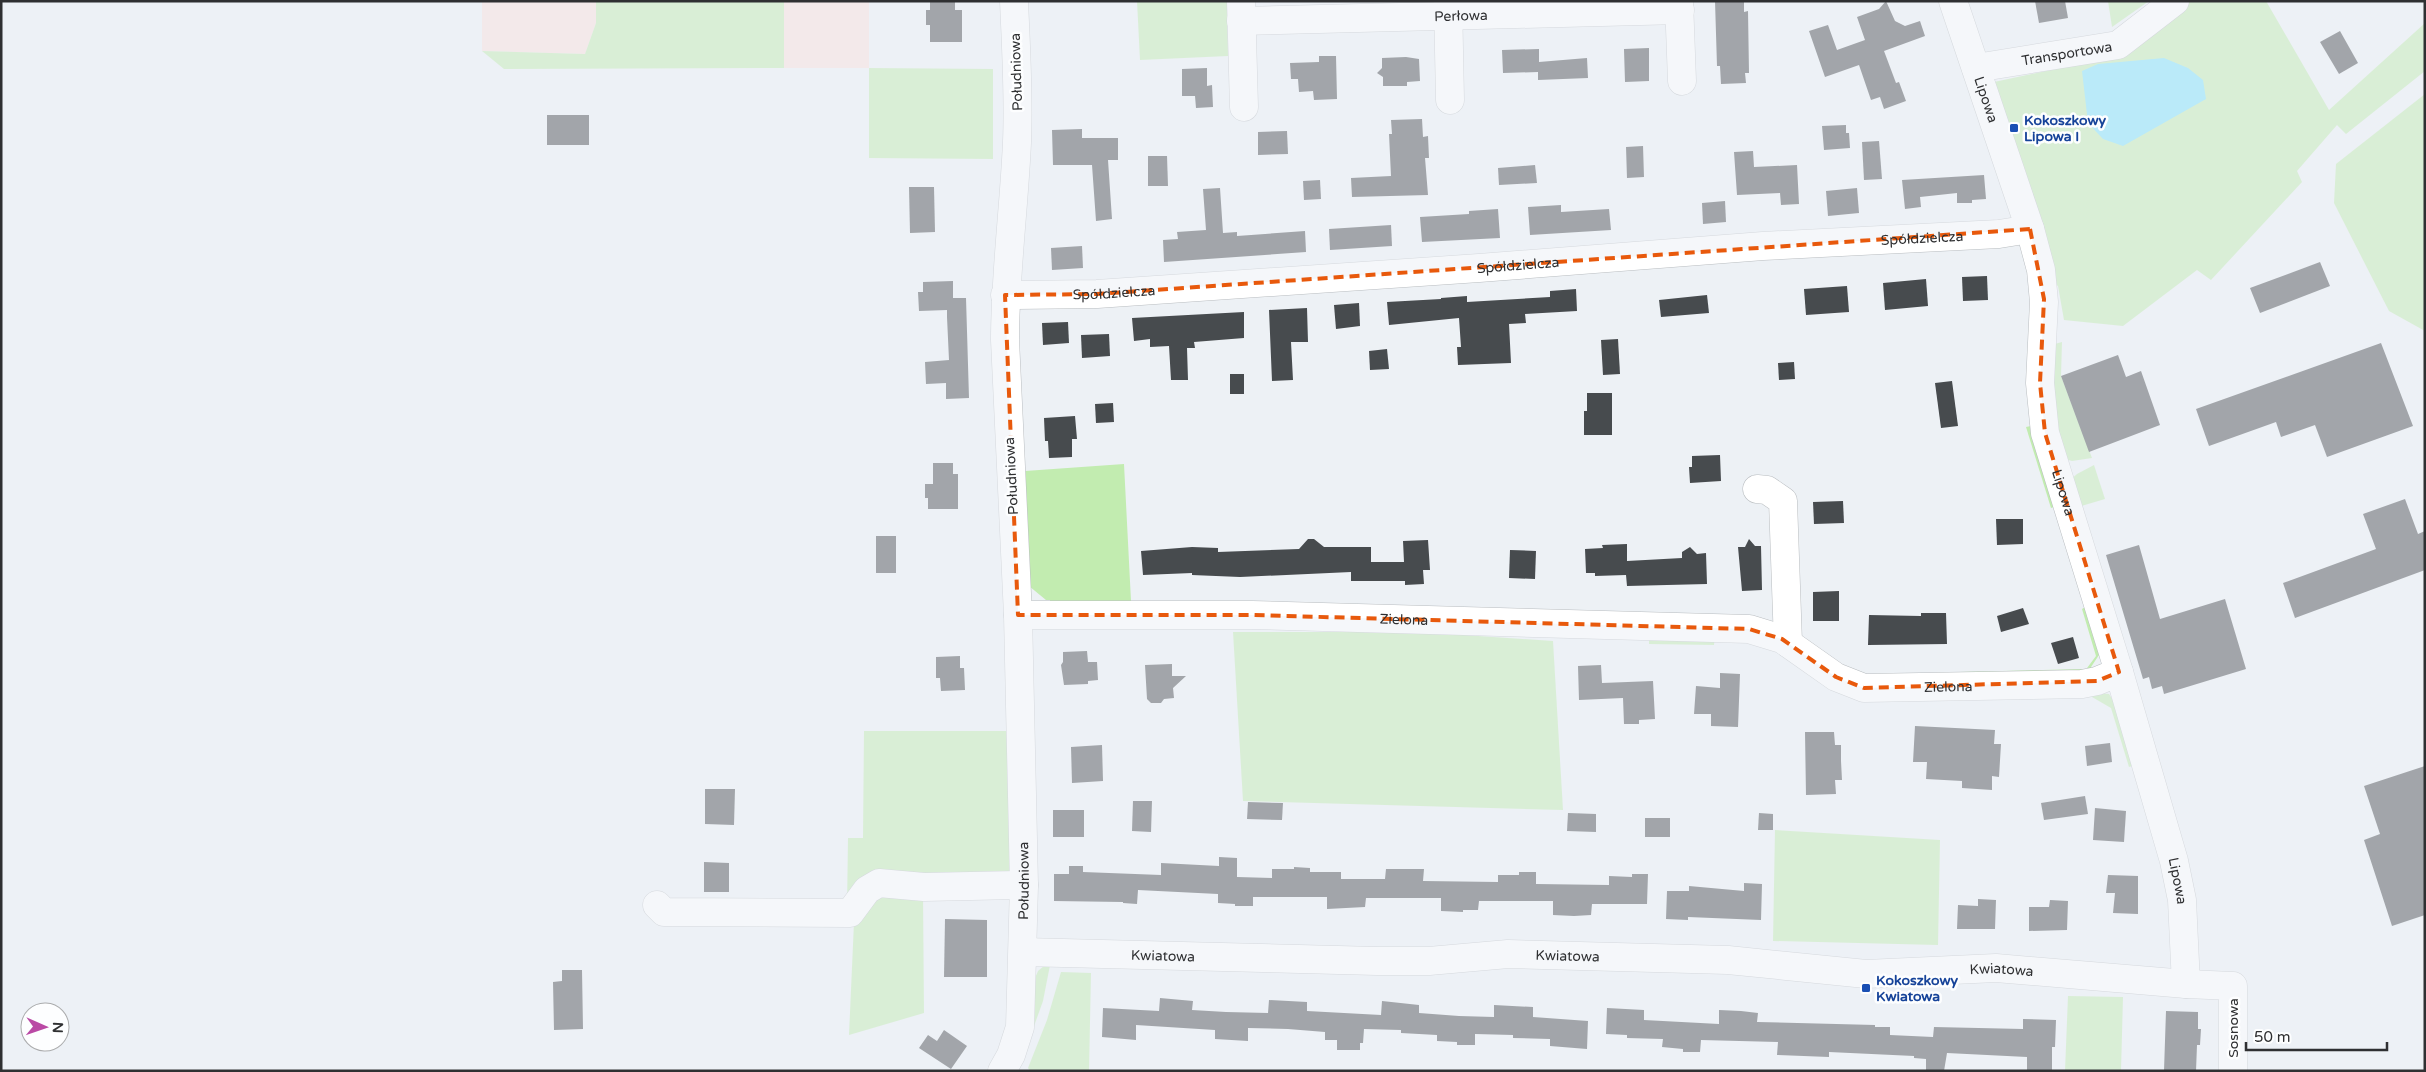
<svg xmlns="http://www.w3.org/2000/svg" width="2426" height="1072" font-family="'Varela Round',sans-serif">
<rect width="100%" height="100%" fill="#edf1f5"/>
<g fill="#fae0db">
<path d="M482 1H596V23L585 54 482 51Z"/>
<rect x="784" y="1" width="85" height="67"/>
</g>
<g fill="#c2ecb0">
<path d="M596 1H784V68L504 69 482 51 585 54 596 23Z"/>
<path d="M1137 1H1227L1228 56 1140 60Z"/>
<path d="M2108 1H2149L2112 27Z"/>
<path d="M2189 1H2266L2329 110 2425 23V71L2346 134 2337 125 2297 171 2302 182 2211 280 2197 270 2123 326 2064 320 2058 286 2053 283 1994 82 2116 56Z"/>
<path d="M869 68 993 69V159L869 158Z"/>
<path d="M2425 94V331L2389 311 2334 203 2336 164Z"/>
<path d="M2062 342 2061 376 2092 458 2072 461 2062 458 2053 424 2051 345Z"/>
<path d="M2031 426 2054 507 2051 508 2026 427Z"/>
<path d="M1124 464 1131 601 1050 606V600H1046L1029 586 1025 471Z"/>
<path d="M2094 465 2105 499 2078 507 2069 481 2077 474Z"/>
<path d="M2085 607 2099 655 2091 667 2093 671 2082 676 1959 681V672L2085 669 2090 673 2087 668 2096 656 2082 609Z"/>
<path d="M1649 631 1715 633 1714 645 1649 644Z"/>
<path d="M1233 632H1420L1553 641 1563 810 1243 801Z"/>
<path d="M2098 693 2109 694 2113 700 2132 766 2129 767 2111 708 2092 697 2025 699Z"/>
<path d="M864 731H1007L1016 880 863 879 847 908 848 838H863Z"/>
<path d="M1775 830 1940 840 1938 945 1773 941Z"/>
<path d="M885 894H923L924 1013 849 1035 854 922 867 905Z"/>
<path d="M1051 960 1043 1001 1020 1065 1033 983 1038 971Z"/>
<path d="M1061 972 1091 973 1089 1071H1030L1028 1068 1047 1020Z"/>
<path d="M2068 996 2123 997 2121 1071H2065Z"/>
</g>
<path fill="#7ce2fc" d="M2164 58 2188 68 2203 80 2206 99 2123 146 2103 139 2088 123 2082 71 2098 64Z"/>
<g fill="#474b4e">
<path d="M930 1H955V10H962V42H930V25H926V10H930Z"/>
<path d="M1715 1H1744V12L1748 11 1749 73H1745L1746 83 1721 84 1720 66H1717Z"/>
<path d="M1886 1 1895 21 1905 26 1920 21 1925 36 1884 51 1896 83 1899 82 1906 101 1884 109 1880 97 1871 100 1859 65 1825 77 1809 31 1828 25 1837 50 1865 40 1857 17 1879 9Z"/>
<path d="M2035 1H2065L2068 18 2039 23Z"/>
<path d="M2340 31 2358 63 2339 74 2320 42Z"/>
<path d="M1649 48V81L1625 82 1624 49Z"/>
<path d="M1539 49V62L1587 58 1588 78 1538 80V72L1503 73 1502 50Z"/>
<path d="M1319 56H1336L1337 99 1314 100 1313 91 1299 92 1298 79H1291L1290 63 1319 62Z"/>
<path d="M1406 57 1419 59 1420 81 1407 82V86H1383V77L1377 73 1382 68V58Z"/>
<path d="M1207 68V86L1212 85 1213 107 1196 108 1195 96H1182V69Z"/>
<rect x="547" y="115" width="42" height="30"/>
<path d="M1422 119 1423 137 1428 136 1429 158H1425L1428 195 1352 197 1351 178 1391 176 1389 134H1392L1391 120Z"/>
<path d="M1846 125V133H1849L1850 148 1824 150 1822 126Z"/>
<path d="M1082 129V138H1118V160H1108L1112 219 1096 221 1092 165H1053L1052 130Z"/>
<path d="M1287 131 1288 154 1258 155V132Z"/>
<path d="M1879 141 1882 179 1864 180 1862 142Z"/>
<path d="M1643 146 1644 177 1627 178 1626 147Z"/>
<path d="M1753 151 1754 167 1797 165 1799 204 1781 205 1780 193 1737 195 1734 152Z"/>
<path d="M1148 156H1167L1168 186H1148Z"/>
<path d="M1535 165 1537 183 1499 185 1498 168Z"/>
<path d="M1984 175 1986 199 1972 200V203H1957V193L1920 197 1921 207 1905 209 1902 180Z"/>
<path d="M1320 180 1321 199 1304 200 1303 181Z"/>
<path d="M909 187H934L935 232 910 233Z"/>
<path d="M1220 188 1223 233 1237 232V236L1305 231 1306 252 1164 262 1163 240 1178 239 1177 232 1206 230 1203 189Z"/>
<path d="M1857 188 1859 213 1828 216 1826 191Z"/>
<path d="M1725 201 1726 222 1703 224 1702 203Z"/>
<path d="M1561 205V212L1609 209 1611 230 1530 235 1528 207Z"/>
<path d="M1498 209 1500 238 1422 242 1420 217 1469 214V211Z"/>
<path d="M1391 225 1392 246 1330 250 1329 229Z"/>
<path d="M1082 246 1083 268 1052 270 1051 248Z"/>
<path d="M2320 262 2330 286 2260 313 2250 288Z"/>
<path d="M1987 276 1988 300 1963 301 1962 277Z"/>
<path d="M1926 279 1928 306 1885 310 1883 283Z"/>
<path d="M953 281V298H966L969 398 946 399V383L926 384 925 362 949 360 947 317V310L919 311 918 292H923V282Z"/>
<path d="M1847 286 1849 312 1806 315 1804 289Z"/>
<path d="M1576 289 1577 311 1525 314 1526 323 1509 324 1511 363 1458 365 1457 347H1461L1459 318 1389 325 1387 302 1441 299V298L1467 296V302L1550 297V291Z"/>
<path d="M1707 295 1709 313 1661 317 1659 300Z"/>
<path d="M1359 303 1360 326 1336 329 1334 305Z"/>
<path d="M1307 308 1308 342H1291L1293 380 1272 381 1269 310Z"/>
<path d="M1244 312V338L1194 342 1195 348H1187L1188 380H1171L1169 346 1150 347V339L1134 341 1132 318Z"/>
<path d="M1068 322 1069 343 1043 345 1042 323Z"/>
<path d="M1109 334 1110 356 1082 358 1081 335Z"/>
<path d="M1618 339 1620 374 1603 375 1601 340Z"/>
<path d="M2381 343 2413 426 2327 457 2315 425 2281 437 2276 422 2209 446 2196 409Z"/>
<path d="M1387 349 1389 369 1370 370 1369 351Z"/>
<path d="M2118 355 2126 377 2141 371 2160 425 2089 452 2061 376Z"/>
<path d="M1794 362 1795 379 1779 380 1778 363Z"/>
<rect x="1230" y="374" width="14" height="20"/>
<path d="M1952 381 1958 426 1941 428 1935 383Z"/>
<path d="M1587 393H1612V435H1584V411H1587Z"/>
<path d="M1113 403 1114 422 1096 423 1095 404Z"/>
<path d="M1075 416 1077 439H1072V457L1049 458 1048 441H1045L1044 418Z"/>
<path d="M1720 455 1721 481 1690 483 1689 467H1692V456Z"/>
<path d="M933 463H953V474H958V509H928V498H925V484H933Z"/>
<path d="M2405 499 2418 534 2425 531V570L2295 618 2283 583 2376 549 2363 514Z"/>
<path d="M1843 501 1844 523 1814 524 1813 502Z"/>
<path d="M1996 519H2023V544L1997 545Z"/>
<rect x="876" y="536" width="20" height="37"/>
<path d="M1308 539H1314L1324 547H1371V562H1404L1403 541 1428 540 1430 570H1423L1424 584 1405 585V581H1351V572L1240 577 1192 575V573L1143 575 1141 551 1192 547 1218 548V552L1299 549Z"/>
<path d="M1749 539 1755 546H1761L1762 590 1742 591 1738 547H1745Z"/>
<path d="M1627 544V561L1682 558V552L1690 547 1697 554 1706 553 1707 584 1627 586 1626 575 1595 576V573H1586L1585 549 1603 548 1602 545Z"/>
<path d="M2139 545 2160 619 2225 599 2246 669 2164 694 2162 686 2152 689 2149 677 2143 679 2106 555Z"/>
<path d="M1510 550 1536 551 1535 579 1509 578Z"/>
<path d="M1839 591V621H1813V592Z"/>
<path d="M2023 608 2029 624 2001 632 1997 616Z"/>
<path d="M1921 613H1946L1947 644 1868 645 1869 615 1921 616Z"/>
<path d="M2073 637 2079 658 2058 664 2051 643Z"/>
<path d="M1087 651 1088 662H1097L1098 680 1088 681V684L1064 685 1061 665 1063 662V652Z"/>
<path d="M960 656V668H964L965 690 941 691 940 678H936V657Z"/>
<path d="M1172 664V676H1186L1173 688 1174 698 1164 699 1161 703H1151L1147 699 1145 665Z"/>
<path d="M1601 665 1602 683 1653 681 1655 719 1639 720V724H1624L1623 698 1579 700 1578 666Z"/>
<path d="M1720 673 1740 674 1738 727 1711 726V714H1694L1696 686 1720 688Z"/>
<path d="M1915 726 1995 730 1994 744H2001L1999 777 1992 776V790L1962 788V781L1926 779 1927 762H1913Z"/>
<path d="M1805 732H1834L1835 745H1841V761L1842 780H1835L1836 794 1806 795Z"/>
<path d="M2110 743 2112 762 2087 766 2085 746Z"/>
<path d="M1102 745 1103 781 1072 783 1071 747Z"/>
<path d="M2425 766V915L2392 926 2364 840 2380 834 2364 786Z"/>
<path d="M705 789H735L734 825 705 824Z"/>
<path d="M2085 796 2088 814 2044 820 2041 803Z"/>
<path d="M1133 801H1152L1151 832 1132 831Z"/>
<path d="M1248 802 1283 803 1282 820 1247 819Z"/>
<path d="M2095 808 2126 811 2124 842 2093 840Z"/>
<rect x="1053" y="810" width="31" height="27"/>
<path d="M1568 813 1596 814V832L1567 831Z"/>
<path d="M1759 813 1773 814V830H1758Z"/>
<rect x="1645" y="818" width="25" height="19"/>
<path d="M1219 857 1237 858V877L1272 878V869H1294V867L1310 868V872H1341V879H1385L1386 869H1424L1423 881 1498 882V875H1519V872H1536V884L1609 885V876L1632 877V874H1648L1647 904H1592L1591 915 1574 916 1553 915V901H1479L1478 910H1463V912L1441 911V898H1366L1365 907 1327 909V897H1253V906H1235V904L1218 903V894L1138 890 1137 904 1123 903V902L1054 901V874H1069V866H1083V872L1161 875V863L1219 866Z"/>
<path d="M704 862 729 863V892H704Z"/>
<path d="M2108 875 2138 876V914L2113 913 2115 893H2106Z"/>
<path d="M1744 883 1762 884 1761 920 1688 917V920L1666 919 1667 891H1689V886L1744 891Z"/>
<path d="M1978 899 1996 900 1995 929H1957L1958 905 1978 906Z"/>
<path d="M2050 900 2068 901 2067 930 2029 931V907H2049Z"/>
<path d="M945 919 987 920V977H944Z"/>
<path d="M562 970H582L583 1029 554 1030 553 982 562 981Z"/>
<path d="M1160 998 1193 1001 1192 1010 1226 1012 1268 1013 1269 1000 1307 1002V1011L1381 1015 1382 1001 1419 1005V1013L1459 1016 1494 1017V1005L1533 1007V1017L1588 1021 1587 1049 1550 1046V1039L1513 1038V1035L1475 1034V1045H1457V1042L1437 1041V1035L1401 1033V1030L1364 1029 1363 1043H1360V1050H1337V1040H1325V1032L1288 1029 1248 1028V1041L1215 1039V1030L1136 1025V1040L1102 1037 1103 1008 1159 1011Z"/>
<path d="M1607 1008 1644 1010V1020L1719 1024V1010L1741 1011 1758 1013 1757 1022 1875 1025V1027H1890V1035L1933 1037 1934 1027 2023 1029V1019L2056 1020 2055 1047H2052V1071H2027V1057L1947 1053 1944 1071H1926V1059L1914 1058V1056L1829 1052V1057L1777 1055 1778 1042 1701 1040 1700 1052H1683V1049L1662 1047 1663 1039 1627 1038V1035L1606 1034Z"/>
<path d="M2166 1011 2198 1012V1029H2201L2200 1045H2197L2196 1071H2164Z"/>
<path d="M944 1030 967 1046 951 1069 919 1048 928 1035 937 1041Z"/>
</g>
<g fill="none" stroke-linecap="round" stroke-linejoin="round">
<g stroke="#b9bdc0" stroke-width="29">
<g id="minor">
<path d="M1241 1 1244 107"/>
<path d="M1448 1 1450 100"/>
<path d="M1679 1 1682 81"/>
<path id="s1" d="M1953 1 2030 229 2041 270 2044 302 2040 383 2045 433 2119 672 2174 861 2182 900 2186 984"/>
<path id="s2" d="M1241 21 1680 10"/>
<path id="s3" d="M1976 68 2118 45 2175 1"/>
<path id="s4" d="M1005 295 1097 294 1479 268 1763 246 1999 234 2030 229"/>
<path d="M1757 489 1767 490 1783 501 1788 643"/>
<path id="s5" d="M1018 615H1252L1749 629 1782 639 1836 677 1864 688 2082 684 2097 681 2119 672"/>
<path d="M657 905 664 912 850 913 867 890 879 883 924 887 1024 885"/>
<path id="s6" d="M1023 952 1377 961H1429L1508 954 1728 960 1866 974 1996 968 2186 984 2233 986V1071"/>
<path id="s7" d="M1002 1071 1011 1055 1020 1027 1024 885 1018 615 1005 340C1005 274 1014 209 1017 142 1019 95 1016 48 1014 1"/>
</g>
</g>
<use href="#minor" stroke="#fff" stroke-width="28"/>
</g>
<path d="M0 0H2426V1072H0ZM2030 229 2044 299 2040 383 2045 433 2119 672 2097 681 1864 688 1836 677 1782 639 1749 629 1252 615H1018L1005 295 1097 294Z" fill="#edf1f5" fill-opacity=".55" fill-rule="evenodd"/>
<path fill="none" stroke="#e8590c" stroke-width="4" stroke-dasharray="10 6" stroke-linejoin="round" d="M2030 229 2044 299 2040 383 2045 433 2119 672 2097 681 1864 688 1836 677 1782 639 1749 629 1252 615H1018L1005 295 1097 294Z"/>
<g fill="#1a4fb4" stroke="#fdfeff" stroke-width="2">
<rect x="2009" y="123" width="10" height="10" rx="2.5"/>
<rect x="1861" y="983" width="10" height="10" rx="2.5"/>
</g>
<g text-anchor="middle" stroke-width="5" stroke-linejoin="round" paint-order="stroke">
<g font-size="14" fill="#2f3032" stroke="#fdfeff">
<text dy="5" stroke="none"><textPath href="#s2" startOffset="220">Perłowa</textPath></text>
<text dy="5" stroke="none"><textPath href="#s3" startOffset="92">Transportowa</textPath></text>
<text transform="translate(1016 72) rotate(-92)" y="5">Południowa</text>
<text dy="5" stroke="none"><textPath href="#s1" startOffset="104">Lipowa</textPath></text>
<text dy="5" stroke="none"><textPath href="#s4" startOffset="919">Spółdzielcza</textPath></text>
<text dy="5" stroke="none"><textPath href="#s4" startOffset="514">Spółdzielcza</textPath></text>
<text dy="5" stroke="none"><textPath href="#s4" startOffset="109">Spółdzielcza</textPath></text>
<text transform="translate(1011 476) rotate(-93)" y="5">Południowa</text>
<text dy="5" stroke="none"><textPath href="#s1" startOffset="509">Lipowa</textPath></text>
<text dy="5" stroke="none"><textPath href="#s5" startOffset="386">Zielona</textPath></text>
<text dy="5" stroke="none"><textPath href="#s5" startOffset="946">Zielona</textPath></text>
<text dy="5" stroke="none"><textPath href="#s7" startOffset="194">Południowa</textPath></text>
<text dy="5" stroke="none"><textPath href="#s1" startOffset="914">Lipowa</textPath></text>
<text dy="5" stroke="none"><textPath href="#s6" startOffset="140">Kwiatowa</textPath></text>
<text dy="5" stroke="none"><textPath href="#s6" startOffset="545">Kwiatowa</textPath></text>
<text dy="5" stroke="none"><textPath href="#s6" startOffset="980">Kwiatowa</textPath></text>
<text transform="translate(2233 1028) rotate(-90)" y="5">Sosnowa</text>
</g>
<g font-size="14" font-weight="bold" fill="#164399" stroke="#fdfeff" text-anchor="start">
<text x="2024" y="125">Kokoszkowy<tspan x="2024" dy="16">Lipowa I</tspan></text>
<text x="1876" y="985">Kokoszkowy<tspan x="1876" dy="16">Kwiatowa</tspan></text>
</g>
</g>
<rect width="2426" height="1072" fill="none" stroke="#2f3032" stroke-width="5"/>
<g transform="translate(45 1027) rotate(92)"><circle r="24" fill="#fdfeff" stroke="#abacad"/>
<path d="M0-4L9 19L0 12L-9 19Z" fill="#ba49a5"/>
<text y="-8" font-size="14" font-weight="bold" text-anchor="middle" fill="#2f3032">N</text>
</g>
<path d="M2246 1042v8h141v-8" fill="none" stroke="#2f3032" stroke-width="2.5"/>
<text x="2254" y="1042" font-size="15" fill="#2f3032" stroke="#fdfeff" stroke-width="4" paint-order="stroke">50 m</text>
</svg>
